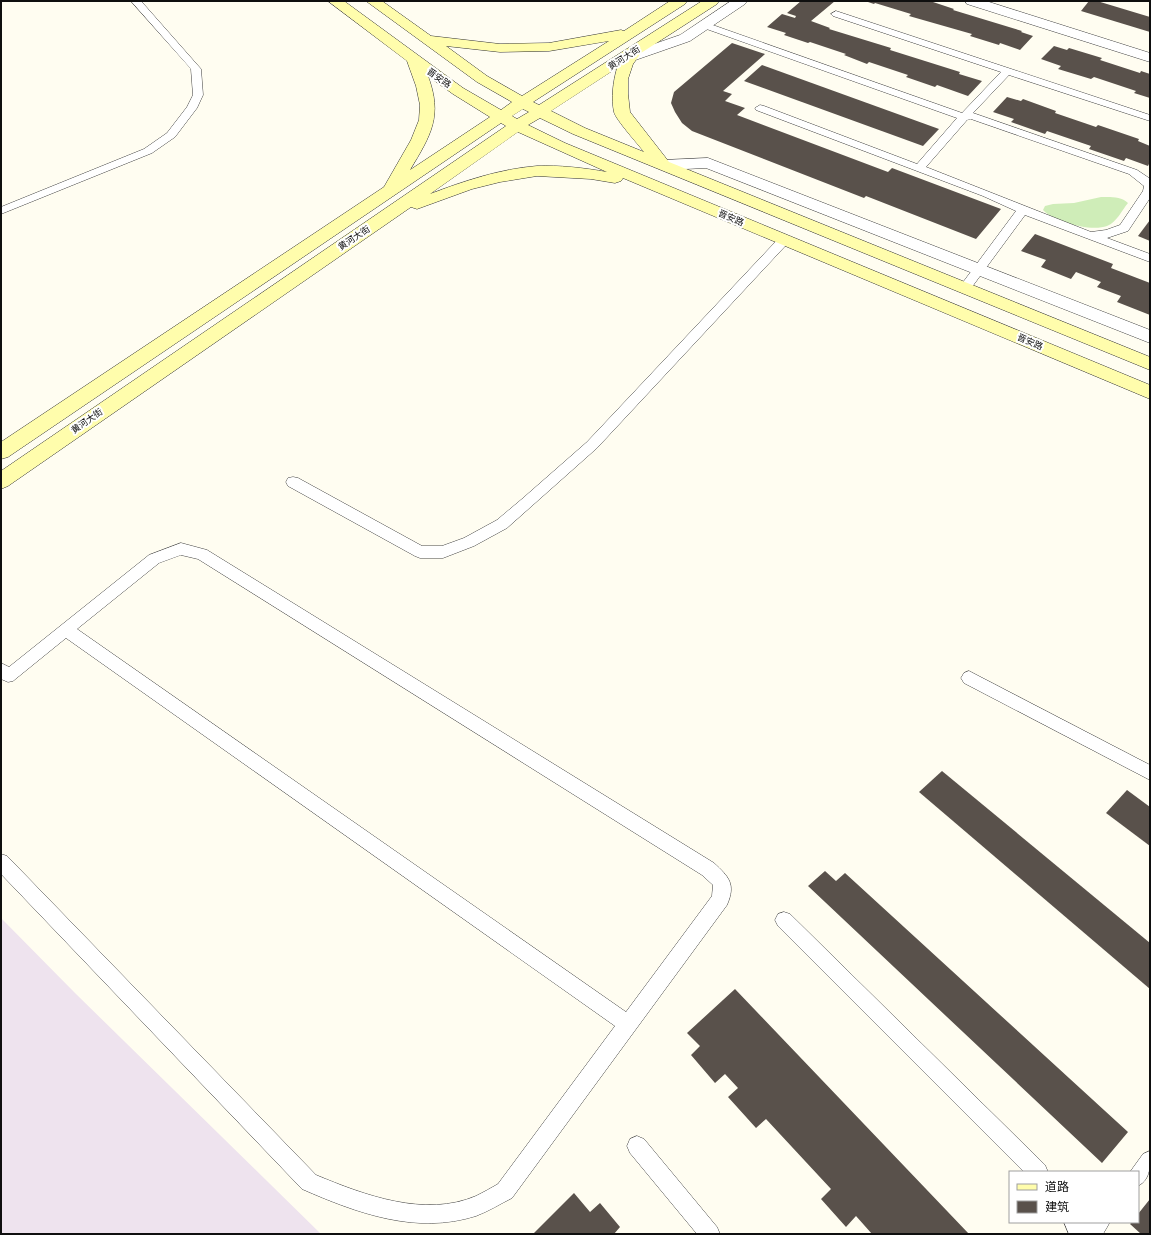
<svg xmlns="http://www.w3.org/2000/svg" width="1151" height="1235" font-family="'PT Serif','Noto Sans SC',serif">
<rect width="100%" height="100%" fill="#fffdf1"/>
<path fill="#eee3ee" d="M1 918 75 993 321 1234H1Z"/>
<path fill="#cfedb8" d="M1101 197C1110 197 1121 196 1128 203 1122 210 1117 222 1107 226 1091 232 1054 222 1043 210L1045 206 1053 204 1074 203Z"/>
<g fill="#59514b">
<path d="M801 1H835L811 21 830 28 829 29 891 48 890 50 960 72 959 74 982 81 968 96 937 85 935 87 906 77 908 75 869 62 867 64 844 55 846 54 810 42 808 43 784 35 786 33 767 27 782 14 795 18 796 16 787 13Z"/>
<path d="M865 1H930L954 9 953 10 1022 31 1021 32 1033 36 1020 50 1000 43 999 45 970 36 972 34 909 16 911 14 875 3 874 4Z"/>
<path d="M1089 1H1097L1150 17V32L1081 11Z"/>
<path d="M732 43 765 54 723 91 732 94 725 101 745 108 737 115 888 172 892 168 1001 209 976 239 866 196 864 198 692 131 682 123 675 112 671 103 674 92Z"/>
<path d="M1054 46 1067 50 1069 48 1102 58 1100 60 1140 73 1141 71 1150 74V98L1134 93 1136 91 1094 77 1091 79 1058 69 1061 66 1041 59Z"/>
<path d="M762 65 939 129 923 146 744 81Z"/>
<path d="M1007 97 1021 101 1023 99 1056 111 1055 113 1096 127 1098 125 1139 139 1138 141 1150 146V162L1148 166 1126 158 1124 161 1089 149 1091 146 1047 131 1045 134 1011 122 1014 119 993 112Z"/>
<path d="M1150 220V241L1138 236Z"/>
<path d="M1035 234 1113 264 1111 268 1150 283V315L1117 302 1121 296 1097 287 1101 282 1076 272 1071 279 1041 267 1046 260 1021 251Z"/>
<path d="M942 771 1150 943V989L919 792Z"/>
<path d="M1127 790 1150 807V846L1106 813Z"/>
<path d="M825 871 836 881 845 873 1128 1132 1102 1163 808 886Z"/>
<path d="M735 989 969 1234H872L856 1216 846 1227 821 1199 831 1189 766 1119 756 1128 728 1097 738 1088 725 1074 715 1083 691 1055 700 1046 687 1033Z"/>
<path d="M574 1193 590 1212 600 1203 620 1227 614 1234H533Z"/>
<path d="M1150 1199V1234H1141L1130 1224 1132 1222H1138V1214Z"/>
</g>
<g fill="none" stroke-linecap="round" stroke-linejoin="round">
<g stroke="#424242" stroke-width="1">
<g id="lane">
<path d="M131 1H141L201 69 203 95 197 108 175 137 152 153 1 214V207L144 149 167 133 187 107 193 95 191 69Z"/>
<path d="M836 11 1150 115V121L1009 75 973 113 1137 170 1149 178 1150 198 1128 231 1107 238 1150 254V262L1025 215 969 291H961L959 288 961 285 1016 211 983 196 756 110 755 108 760 105 764 106 917 164 957 118 701 27 699 25 704 22 707 23 962 113 1001 72 833 16 831 14ZM971 119 1129 174 1144 186 1143 191 1120 225 1106 230 1091 232 926 167 967 120Z"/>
<path d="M784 236 788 237 790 240 788 243 597 448 507 528 474 546 443 558H420L415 556 288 486 286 482 288 478 293 477 298 478 422 546H442L464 538 497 520 522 499 587 442 780 237Z"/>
<path d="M181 543 207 550 714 863C729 877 736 884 727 905L512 1198C500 1204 489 1211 476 1216 416 1235 357 1213 302 1189L1 874V854L7 856 316 1175C364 1195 425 1218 476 1196 484 1192 491 1188 498 1184L615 1026 66 638 13 681 8 682 1 679V663L9 667 149 555ZM181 555 198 559 702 875 713 885 712 896 626 1012 77 629 159 563Z"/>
<path d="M969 671 1150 765V780L964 683 961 678 964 673Z"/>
<path d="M784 912 790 914 1045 1165 1048 1172H1024L778 926 775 920 778 914Z"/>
<path d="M637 1136 644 1139 717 1227 720 1234H697L630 1153 627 1146 630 1139Z"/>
<path d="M1150 1151C1150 1166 1151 1179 1138 1186V1172H1130L1143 1154Z"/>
<path d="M1064 1222H1085L1086 1223 1087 1222H1110L1103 1234H1069Z"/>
</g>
</g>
<g stroke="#424242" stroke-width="1">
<g id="street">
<path d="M731 1H747L745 4 690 41 624 64 619 65 614 64 612 61 614 58 680 35Z"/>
<path d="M965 1H986L1150 53V62L967 4Z"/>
<path d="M708 158 1150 330V343L706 168 664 170 658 168 656 165 658 162 664 160Z"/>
</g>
</g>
<g stroke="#313131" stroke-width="1">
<path id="secondary" d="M328 1H344L463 88 501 110 512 102 477 82 366 1H382L431 36 500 44 549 43 621 30 624 31 670 1H687L685 4 533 102 539 105 702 1H719L717 4 641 53 633 64 628 79V94L630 112 669 162 1150 357V370L573 134 540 118 528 125 565 143 1150 385V399L623 178 621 181 615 183 591 179 537 176 500 182 472 189 417 209 411 207 8 486 1 489V471L506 126 501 123 8 457 1 459V442L384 187 411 140 419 120 420 105 416 86 407 61ZM609 41 522 96 487 76 446 46 500 52 549 51ZM617 68C613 82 611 98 614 112 616 120 638 144 644 152L585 128 551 111ZM428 76 453 94 490 117 410 170C431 135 443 116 428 76ZM523 109 529 112 517 119 512 116ZM518 132 607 172C585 168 558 165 537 166 500 169 464 181 430 194Z"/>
</g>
<use href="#lane" fill="#fff" fill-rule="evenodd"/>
<use href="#street" fill="#fff" fill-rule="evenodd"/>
<use href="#secondary" fill="#fffdac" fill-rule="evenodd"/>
</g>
<g text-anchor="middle" stroke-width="4" stroke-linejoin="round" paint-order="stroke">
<g font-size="9" fill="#0f0f0f" stroke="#fff">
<text transform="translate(624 58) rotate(-33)" y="3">黄河大街</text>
<text transform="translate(439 78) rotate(35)" y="3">晋安路</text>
<text transform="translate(731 218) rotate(23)" y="3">晋安路</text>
<text transform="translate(354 238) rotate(-34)" y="3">黄河大街</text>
<text transform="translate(1030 342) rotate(23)" y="3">晋安路</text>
<text transform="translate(87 421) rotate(-35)" y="3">黄河大街</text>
</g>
</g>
<rect width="1151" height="1235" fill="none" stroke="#0f0f0f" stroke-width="4"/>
<rect x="1009" y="1171" width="130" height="52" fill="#ffffff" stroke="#9f9f9f"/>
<rect x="1017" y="1184" width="20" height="6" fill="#fffdac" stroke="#9f9f9f"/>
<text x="1045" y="1191" font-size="12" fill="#0f0f0f">道路</text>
<rect x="1017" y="1201" width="20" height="12" fill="#59514b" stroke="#9f9f9f"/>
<text x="1045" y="1211" font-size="12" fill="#0f0f0f">建筑</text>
</svg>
